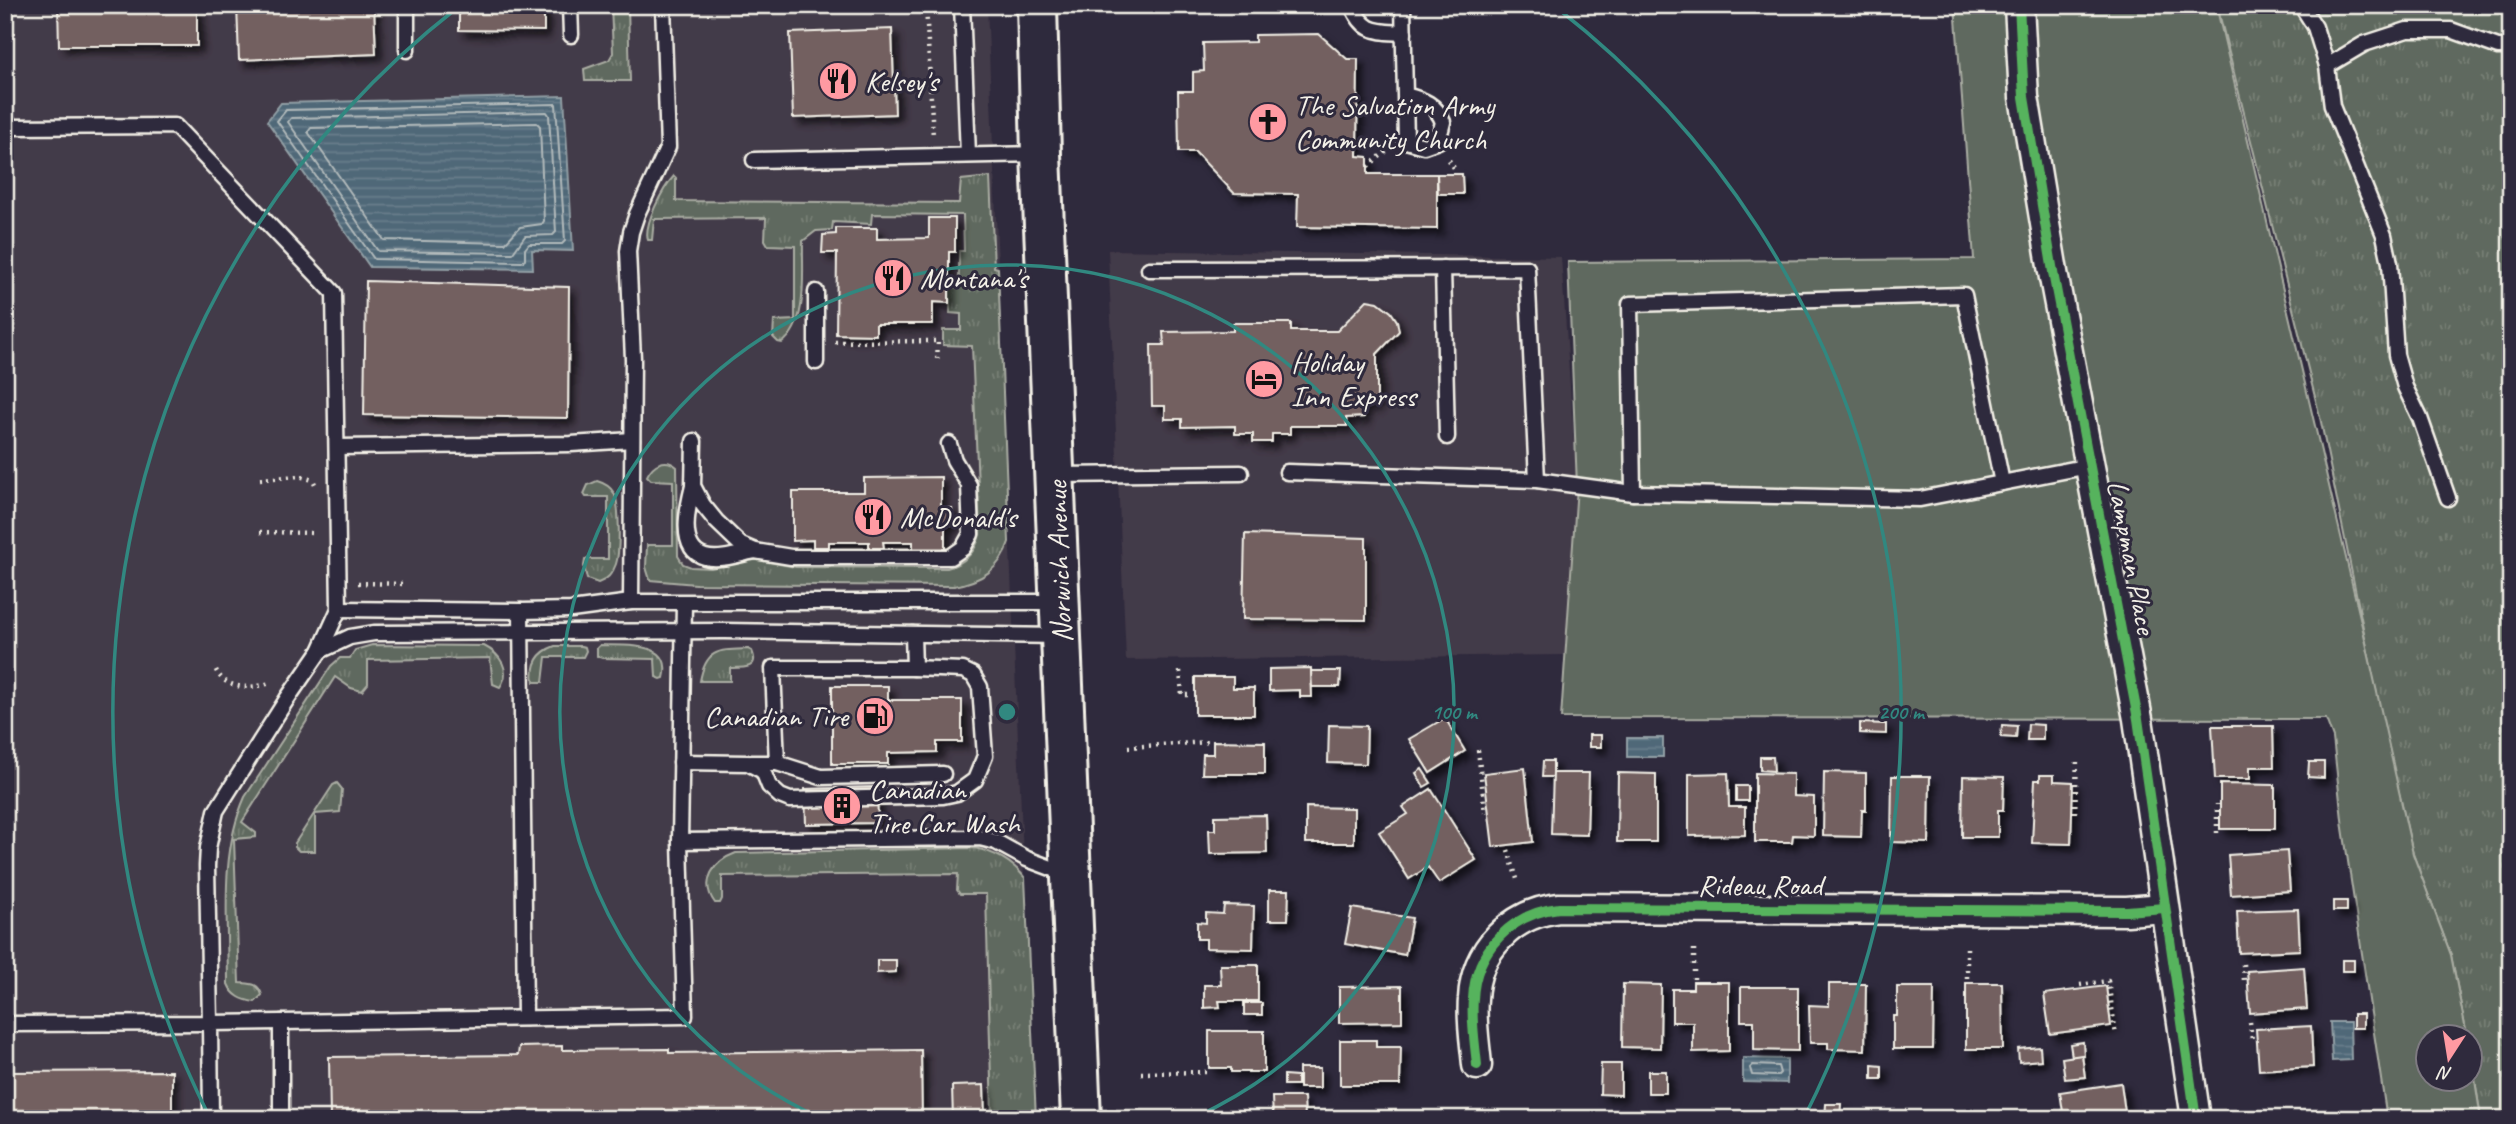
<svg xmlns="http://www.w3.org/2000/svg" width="2516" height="1124" font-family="Caveat,sans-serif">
<defs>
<pattern id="grass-tufts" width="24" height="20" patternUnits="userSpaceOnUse" patternTransform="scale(1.75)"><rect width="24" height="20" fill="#5f695e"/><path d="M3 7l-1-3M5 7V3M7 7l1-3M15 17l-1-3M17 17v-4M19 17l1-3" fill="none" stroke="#777f75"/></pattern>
<pattern id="water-rules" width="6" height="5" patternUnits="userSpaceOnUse" patternTransform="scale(1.75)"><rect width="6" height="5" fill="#4f6878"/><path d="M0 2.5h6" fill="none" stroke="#697e8b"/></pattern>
<filter id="shadow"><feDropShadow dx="6" dy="6" stdDeviation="3.5" flood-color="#0009"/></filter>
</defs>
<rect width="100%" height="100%" fill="#2f2a3d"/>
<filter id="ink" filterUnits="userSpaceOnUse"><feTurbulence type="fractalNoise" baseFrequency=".0143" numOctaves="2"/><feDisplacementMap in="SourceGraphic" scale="14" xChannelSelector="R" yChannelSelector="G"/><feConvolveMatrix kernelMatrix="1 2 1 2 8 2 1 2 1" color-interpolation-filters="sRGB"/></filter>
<g filter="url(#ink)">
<g fill="#433a48">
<path d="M5 5H987L1034 1119H5Z"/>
<path d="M1108 250 1561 257 1577 486 1565 655 1126 660Z"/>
</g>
<g fill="url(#grass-tufts)" stroke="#aaada3" stroke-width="2">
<path d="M611 5H628L630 81H585L584 69 609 60 613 53Z"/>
<path d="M2217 5H2511V1119H2481L2471 1054 2470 1036H2467L2451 955 2413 854 2377 696 2320 417Z"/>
<path d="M674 176 676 178V201L959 203 961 180 990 177 994 267 998 268 1009 542C1000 570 981 581 954 586L696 584 650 580 646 567 647 545H673V481L651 480 647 476C653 463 666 457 677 467L678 556 683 564 691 567 711 568 752 559 796 567 947 568C965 563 976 552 980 534L972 346 943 345V330H961V314L950 313V288L959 287V251H964L963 215 872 214 871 224 833 222 832 230 816 231 803 241C802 272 809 323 782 343L778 342 773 337 774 321 795 320V246L768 245 765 240 766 218 654 219 652 240H648C643 225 663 188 674 176Z"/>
<path d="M597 481C604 483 610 486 614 493 620 504 620 552 616 564 613 573 607 580 598 583L587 579 584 566 585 560 588 559H608V497H586L584 494 588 485Z"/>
<path d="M372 645 484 646C500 654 512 670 500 687L493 684 490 658 368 660V684L362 691 351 688 335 677 242 822 256 833V837L234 839 239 983C250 984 258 982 262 995L255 1002C242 1000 233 996 228 984 228 922 219 855 245 797L331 666 340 658H350L355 650Z"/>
<path d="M600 645C624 646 674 640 664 678L661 679 656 677 655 659 602 658 597 656V648Z"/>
<path d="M555 646H581L585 647 586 651 583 657H546L543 682H534C531 664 538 652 555 646Z"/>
<path d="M748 649 752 651C760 669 744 668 730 668V681H700C706 648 720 650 748 649Z"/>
<path d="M337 783 342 789 340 812 315 814V851H299L295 847V843L333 785Z"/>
<path d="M974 848C995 852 1012 861 1025 878L1036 1119H992L986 894H960L957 890 958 874 722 876V899L720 903H715C699 881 714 861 736 853Z"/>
</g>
<path fill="#5f695e" stroke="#aaada3" stroke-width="2" d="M1955 5H2216L2366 643 2413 854 2451 955 2467 1036H2428V1078H2470L2471 1054 2481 1119H2387L2343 828 2333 738 2326 719 1561 718 1577 486 1568 262 1974 259Z"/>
<g fill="url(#water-rules)" stroke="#919fa5" stroke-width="2">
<path d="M564 96 573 251 532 250 533 269 370 267 267 121 281 103Z"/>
<rect x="1627" y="738" width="36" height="19"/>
<path d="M2330 1022H2350L2351 1060 2332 1061Z"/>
<path d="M1743 1058 1787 1059V1083L1743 1082Z"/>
</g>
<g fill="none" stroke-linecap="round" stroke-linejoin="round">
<g stroke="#b2babb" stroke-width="2">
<path d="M556 104 565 241 562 244H529L525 249V260L522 262 374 259 277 121 286 110Z"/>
<path d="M547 112 549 115 556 232 553 235 525 236 513 253 378 251 288 122 291 118Z"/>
<path d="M537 123 540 126 544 221 542 224 520 227 505 243 384 240 308 132 311 128Z"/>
<path d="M1753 1065 1778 1066 1780 1073 1777 1076 1752 1075 1750 1068Z"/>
</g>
</g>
<g fill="#736060" stroke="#f4f1e8" stroke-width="2" filter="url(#shadow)">
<path d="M58 5H197V46H59Z"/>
<path d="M237 5H374L376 54 239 60Z"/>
<path d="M459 5H544V31L459 30Z"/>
<path d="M892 29 895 114 793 118 790 33Z"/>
<path d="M1319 34 1347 59H1358L1357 156 1368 157V174H1437V229L1297 227 1298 194 1234 193 1195 152H1179L1178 91H1193V72L1204 71 1203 43 1255 42V35Z"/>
<path d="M1437 174H1462L1463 194H1438Z"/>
<path d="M929 218H955V252H949V303L933 302V324H876V335L836 334 837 253H822L823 235 836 234V228H877V239L929 238Z"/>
<path d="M366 281 569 287 568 418 364 415Z"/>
<path d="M1367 300 1378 302 1391 312 1397 321 1399 331 1377 354V404L1364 405V417L1346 418 1347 426H1290V434H1272V442H1253V434H1235V426L1182 427V419H1165V406H1152L1151 345H1164L1163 332 1233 331V323H1291V331H1337Z"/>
<path d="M941 477V508H952L953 525H945V549L913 550V542H883L884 548H869V542H829V547H813V540L793 541V492H864V478Z"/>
<path d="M1245 534 1366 538V620L1243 619Z"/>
<path d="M1311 668 1312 697H1300V690L1269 691V669Z"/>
<path d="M1311 671H1341L1340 687H1312Z"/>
<path d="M1195 677H1233V688H1254V715H1195Z"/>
<path d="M832 686H888V700H962V742H937V752L888 753V764H832Z"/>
<path d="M1445 718 1465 751 1430 773 1409 739Z"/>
<path d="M1860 723 1886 724V734L1860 733Z"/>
<path d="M2028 724 2043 725V740H2027Z"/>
<path d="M1329 725 1367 726 1366 764 1328 763Z"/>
<path d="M2002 725 2017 726 2016 738 2001 737Z"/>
<path d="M2212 726H2273L2274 767H2250V779H2215Z"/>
<rect x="1589" y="735" width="12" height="12"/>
<path d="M1213 741 1265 742V774H1202L1203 754H1213Z"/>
<path d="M1760 757H1773L1774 771 1760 770Z"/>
<path d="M1543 761H1553V777H1542Z"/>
<path d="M2309 762H2324V778L2308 777Z"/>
<path d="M1525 768 1533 842 1493 847 1484 773Z"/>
<path d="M1422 769 1431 783 1424 787 1416 773Z"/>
<path d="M1824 772 1866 773V810H1862L1861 837 1823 836Z"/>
<path d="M1553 773H1589L1587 835 1551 834Z"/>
<path d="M1618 773 1656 774V842H1617Z"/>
<path d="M1728 773 1729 807H1745V835L1689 836V774Z"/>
<path d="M1755 773 1793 774V796L1814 797V836L1793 835 1792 842H1755Z"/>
<path d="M2040 775H2054V781L2073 782 2071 844 2032 843 2035 780H2040Z"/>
<path d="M1892 776H1930L1929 843 1891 842Z"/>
<path d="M1963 776 2004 777 2003 810H1998V837H1962Z"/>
<path d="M2220 784 2275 785V829H2220Z"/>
<rect x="1736" y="786" width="12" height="15"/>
<path d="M877 787 878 823 806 824 805 789Z"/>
<path d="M1431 789 1476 860 1439 883 1428 867 1409 879 1379 832 1408 814 1403 807Z"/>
<path d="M1306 807 1354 808V843H1306Z"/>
<path d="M1266 815 1267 853 1210 854 1209 830H1215V816Z"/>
<path d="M2287 851 2290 891 2231 895 2228 855Z"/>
<path d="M1269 890H1289L1288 920H1269Z"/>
<rect x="2333" y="901" width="14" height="10"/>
<path d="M1224 905 1254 906 1253 949 1206 948V939H1197V922L1206 923V913L1223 914Z"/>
<path d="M1352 908 1412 918 1405 955 1345 944Z"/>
<path d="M2298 909 2300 950 2239 953 2237 911Z"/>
<path d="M877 960H896V972L877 973Z"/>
<rect x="2342" y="960" width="12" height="11"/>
<path d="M1220 965H1258V1001H1219L1220 1007 1204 1008V985H1221Z"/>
<path d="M2304 967 2307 1009 2250 1013 2247 971Z"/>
<path d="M1693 982H1729V1051L1693 1052V1022H1672V989H1693Z"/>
<path d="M1966 983H2002L2003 1049H1966Z"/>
<path d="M1623 984 1661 985 1660 1048 1622 1047Z"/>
<path d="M1829 984H1866L1865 1050 1828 1049V1043H1810L1809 1005 1829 1006Z"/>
<path d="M1402 986V1022L1339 1023V987Z"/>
<path d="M2106 986 2111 1026 2050 1034 2044 994Z"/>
<path d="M1741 987H1798V1051L1754 1050V1021H1741Z"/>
<path d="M1897 987H1934L1933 1049H1893V1016H1897Z"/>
<rect x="1244" y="1003" width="18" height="12"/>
<rect x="2353" y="1014" width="10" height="14"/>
<path d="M2311 1026 2313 1067 2259 1070 2256 1029Z"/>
<path d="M1209 1031H1264V1072H1231V1068H1209Z"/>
<path d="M1340 1040H1376V1047H1401L1400 1085H1340Z"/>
<path d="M2083 1042 2084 1056 2072 1057 2070 1044Z"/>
<path d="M562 1046V1050L669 1049V1053L921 1050 922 1119H330L329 1057 518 1055 519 1047Z"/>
<path d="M2040 1047 2041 1060 2019 1062 2018 1049Z"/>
<path d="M2082 1055 2085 1077 2065 1079 2062 1058Z"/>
<path d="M1601 1064H1621V1095L1600 1094Z"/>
<path d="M1872 1065 1882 1066V1079H1872Z"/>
<rect x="1299" y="1068" width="21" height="20"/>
<path d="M172 1071V1119H5V1072Z"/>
<rect x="1648" y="1071" width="18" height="22"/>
<path d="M1284 1075 1297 1076V1085H1284Z"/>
<path d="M2121 1083 2126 1119H2064L2060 1092Z"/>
<path d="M984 1085 985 1119H953L952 1086Z"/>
<path d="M1272 1097H1304L1305 1119H1273Z"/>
<path d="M1826 1104H1841L1840 1119H1825Z"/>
<path d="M1197 1114 1251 1115V1119H1197Z"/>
</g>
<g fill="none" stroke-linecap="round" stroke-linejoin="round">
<g stroke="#f4f1e8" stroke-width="19">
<g id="service">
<path d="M407 5V50"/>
<path d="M570 5 571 35"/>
<path d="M962 5 968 155"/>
<path d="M1352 5C1364 34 1376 31 1404 33"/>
<path d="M1403 5 1406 141 1424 146 1438 141 1443 122C1436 104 1424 100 1405 95"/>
<path d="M2301 5 2315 27 2327 66 2332 106 2384 235 2390 263 2396 355 2405 387 2420 418 2448 498"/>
<path d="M2327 66 2364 44 2407 30H2451L2498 47H2511"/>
<path d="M5 127 175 126 334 293 339 609 320 651 287 699 216 811 208 848 207 866 210 1023 5 1024"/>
<path d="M754 160 1040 154"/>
<path d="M1443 268 1447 437"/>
<path d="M1149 269 1527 268 1537 480"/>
<path d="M816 362V292"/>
<path d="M694 441 693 486 703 505 716 521 741 545 755 551 791 557H950L963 548 971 534 969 485 954 460 949 444"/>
<path d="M337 447 571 444 632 440"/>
<path d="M1287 472 1537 480 1633 493 1920 499 2089 466"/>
<path d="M1057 475 1241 473"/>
<path d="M693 486C688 506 677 549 705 557 720 561 740 554 755 551"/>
<path d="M1633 493 1630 304 1964 295 2002 483"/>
<path d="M631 602 633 359 628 251 631 232 637 214 668 147 663 5"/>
<path d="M339 609 521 611 571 610 631 602H1058"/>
<path d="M521 611 525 1018"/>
<path d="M320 651 350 637 374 633 724 631 1061 636"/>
<path d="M681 762 748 763 763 771 769 786 780 796 790 800 943 796 957 793 975 780 985 756 980 687 973 675 963 670 914 668 913 634"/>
<path d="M751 763H777L773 668H914"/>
<path d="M777 763 821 777 943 774"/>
<path d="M680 841 980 838 996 842 1027 859 1070 875"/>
<path d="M281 1022V1119"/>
<path d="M211 1119 210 1023 685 1016 680 841 684 603"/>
</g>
</g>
<g stroke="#f4f1e8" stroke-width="33">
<g id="minor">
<path d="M2019 5 2024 97 2054 278 2138 719 2196 1119"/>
<path d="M1477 1065C1475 1043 1471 1021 1473 999 1475 950 1512 913 1559 908L2127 911 2164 908"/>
</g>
</g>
<g stroke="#f4f1e8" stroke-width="44">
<path id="secondary" d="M1037 5 1041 154 1081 1119"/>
</g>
<g stroke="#f4f1e8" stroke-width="4.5" stroke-dasharray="2 5" stroke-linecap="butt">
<path d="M926 5 933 137"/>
<path d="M1449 160 1456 171"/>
<path d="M1368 166 1387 151"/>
<path d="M835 342 938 341 937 362"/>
<path d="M260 479 299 476 313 480 315 484"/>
<path d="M260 532 316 533"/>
<path d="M358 583 407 584"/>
<path d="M216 670C225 690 252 689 270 683"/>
<path d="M1180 671 1182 695H1192"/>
<path d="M1128 747 1209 742"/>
<path d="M1478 750 1485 813"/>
<path d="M2075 813 2077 760"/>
<path d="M2217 833V804"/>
<path d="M1508 850 1517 879"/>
<path d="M1967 948V980"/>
<path d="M2243 964 2244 981"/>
<path d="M1694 979V946"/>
<path d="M2080 985 2108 981 2116 1035"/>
<path d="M2250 1022 2252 1040"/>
<path d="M1141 1073 1210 1072"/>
</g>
<use href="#service" stroke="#2f2a3d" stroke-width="14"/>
<use href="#minor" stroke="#2f2a3d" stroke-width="28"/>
<use href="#secondary" stroke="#2f2a3d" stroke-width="38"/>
<g stroke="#2f2a3d" stroke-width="15">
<g id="cycleway">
<path d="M2019 5 2024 97 2054 278 2138 719 2196 1119"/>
<path d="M1477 1065C1475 1043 1471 1021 1473 999 1475 950 1512 913 1559 908L2127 911 2164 908"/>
</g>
</g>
<use href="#cycleway" stroke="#56b35d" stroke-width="10"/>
</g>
</g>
<g fill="none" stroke="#318880" stroke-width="3.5">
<path d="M818 1117A447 447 0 1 1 1196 1117"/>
<path d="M210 1118A894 894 0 0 1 457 8M1557 8A894 894 0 0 1 1804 1118"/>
</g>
<defs>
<g id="restaurant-disc" transform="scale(2.0125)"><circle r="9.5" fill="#ff9aa2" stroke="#2f2a3d"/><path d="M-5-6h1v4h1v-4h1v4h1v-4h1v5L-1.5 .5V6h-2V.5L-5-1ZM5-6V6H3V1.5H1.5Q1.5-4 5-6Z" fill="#111"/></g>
<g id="church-disc" transform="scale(2.0125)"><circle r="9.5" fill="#ff9aa2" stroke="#2f2a3d"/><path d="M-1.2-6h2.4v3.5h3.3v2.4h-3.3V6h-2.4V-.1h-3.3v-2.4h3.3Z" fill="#111"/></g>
<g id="hotel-disc" transform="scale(2.0125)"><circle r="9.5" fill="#ff9aa2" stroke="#2f2a3d"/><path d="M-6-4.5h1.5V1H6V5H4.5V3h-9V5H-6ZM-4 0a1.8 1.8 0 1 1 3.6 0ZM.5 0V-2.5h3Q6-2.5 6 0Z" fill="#111"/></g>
<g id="fuel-disc" transform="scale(2.0125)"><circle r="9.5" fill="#ff9aa2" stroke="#2f2a3d"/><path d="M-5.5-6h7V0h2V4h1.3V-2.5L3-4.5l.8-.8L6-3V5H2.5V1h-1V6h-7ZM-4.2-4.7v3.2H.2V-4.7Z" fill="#111"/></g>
<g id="building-disc" transform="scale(2.0125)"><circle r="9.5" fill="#ff9aa2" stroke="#2f2a3d"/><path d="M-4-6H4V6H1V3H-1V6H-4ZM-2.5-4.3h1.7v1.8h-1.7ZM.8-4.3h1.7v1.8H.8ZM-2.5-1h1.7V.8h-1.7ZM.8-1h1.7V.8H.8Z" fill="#111"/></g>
</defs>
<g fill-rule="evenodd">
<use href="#restaurant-disc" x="838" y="81"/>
<use href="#church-disc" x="1268" y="122"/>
<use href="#restaurant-disc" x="893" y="278"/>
<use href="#hotel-disc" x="1264" y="379"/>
<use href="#restaurant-disc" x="873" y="517"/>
<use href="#fuel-disc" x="875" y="716"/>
<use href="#building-disc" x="842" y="806"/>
</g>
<g text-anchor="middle" stroke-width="6" stroke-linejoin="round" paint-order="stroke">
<g font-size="30" fill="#f4f1e8" stroke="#2f2a3d" text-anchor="start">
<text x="865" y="91">Kelsey's</text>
<text x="1295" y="115">The Salvation Army<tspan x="1295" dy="34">Community Church</tspan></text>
<text x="920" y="288">Montana's</text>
<text x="1291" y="372">Holiday<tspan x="1291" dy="34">Inn Express</tspan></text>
<text x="900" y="527">McDonald's</text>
<text x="848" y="726" text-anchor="end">Canadian Tire</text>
<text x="869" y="799">Canadian<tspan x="869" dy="34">Tire Car Wash</tspan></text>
</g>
<g font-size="30" fill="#f4f1e8" stroke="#2f2a3d">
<text transform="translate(2132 557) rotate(79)" y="10">Lampman Place</text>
<text transform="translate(1059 562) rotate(-92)" y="10">Norwich Avenue</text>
<text x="1760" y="895">Rideau Road</text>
</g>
</g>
<circle cx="1007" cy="712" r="10" fill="#318880" stroke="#2f2a3d" stroke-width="3.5"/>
<g font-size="21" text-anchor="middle" font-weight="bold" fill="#318880" stroke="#2f2a3d" stroke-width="6" stroke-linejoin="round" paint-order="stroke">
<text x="1454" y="719">100 m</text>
<text x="1901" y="719">200 m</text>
</g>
<rect width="2516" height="1124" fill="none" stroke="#2f2a3d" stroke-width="28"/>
<rect x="14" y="14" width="2488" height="1096" fill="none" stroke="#f4f1e8" stroke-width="2.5" filter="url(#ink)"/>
<g transform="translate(2449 1058) rotate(192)"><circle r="33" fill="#2f2a3d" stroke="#7e7a81" stroke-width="2"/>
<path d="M0-5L12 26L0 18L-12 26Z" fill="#ff9aa2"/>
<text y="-10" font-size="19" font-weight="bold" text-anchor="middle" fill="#f4f1e8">N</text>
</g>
</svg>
